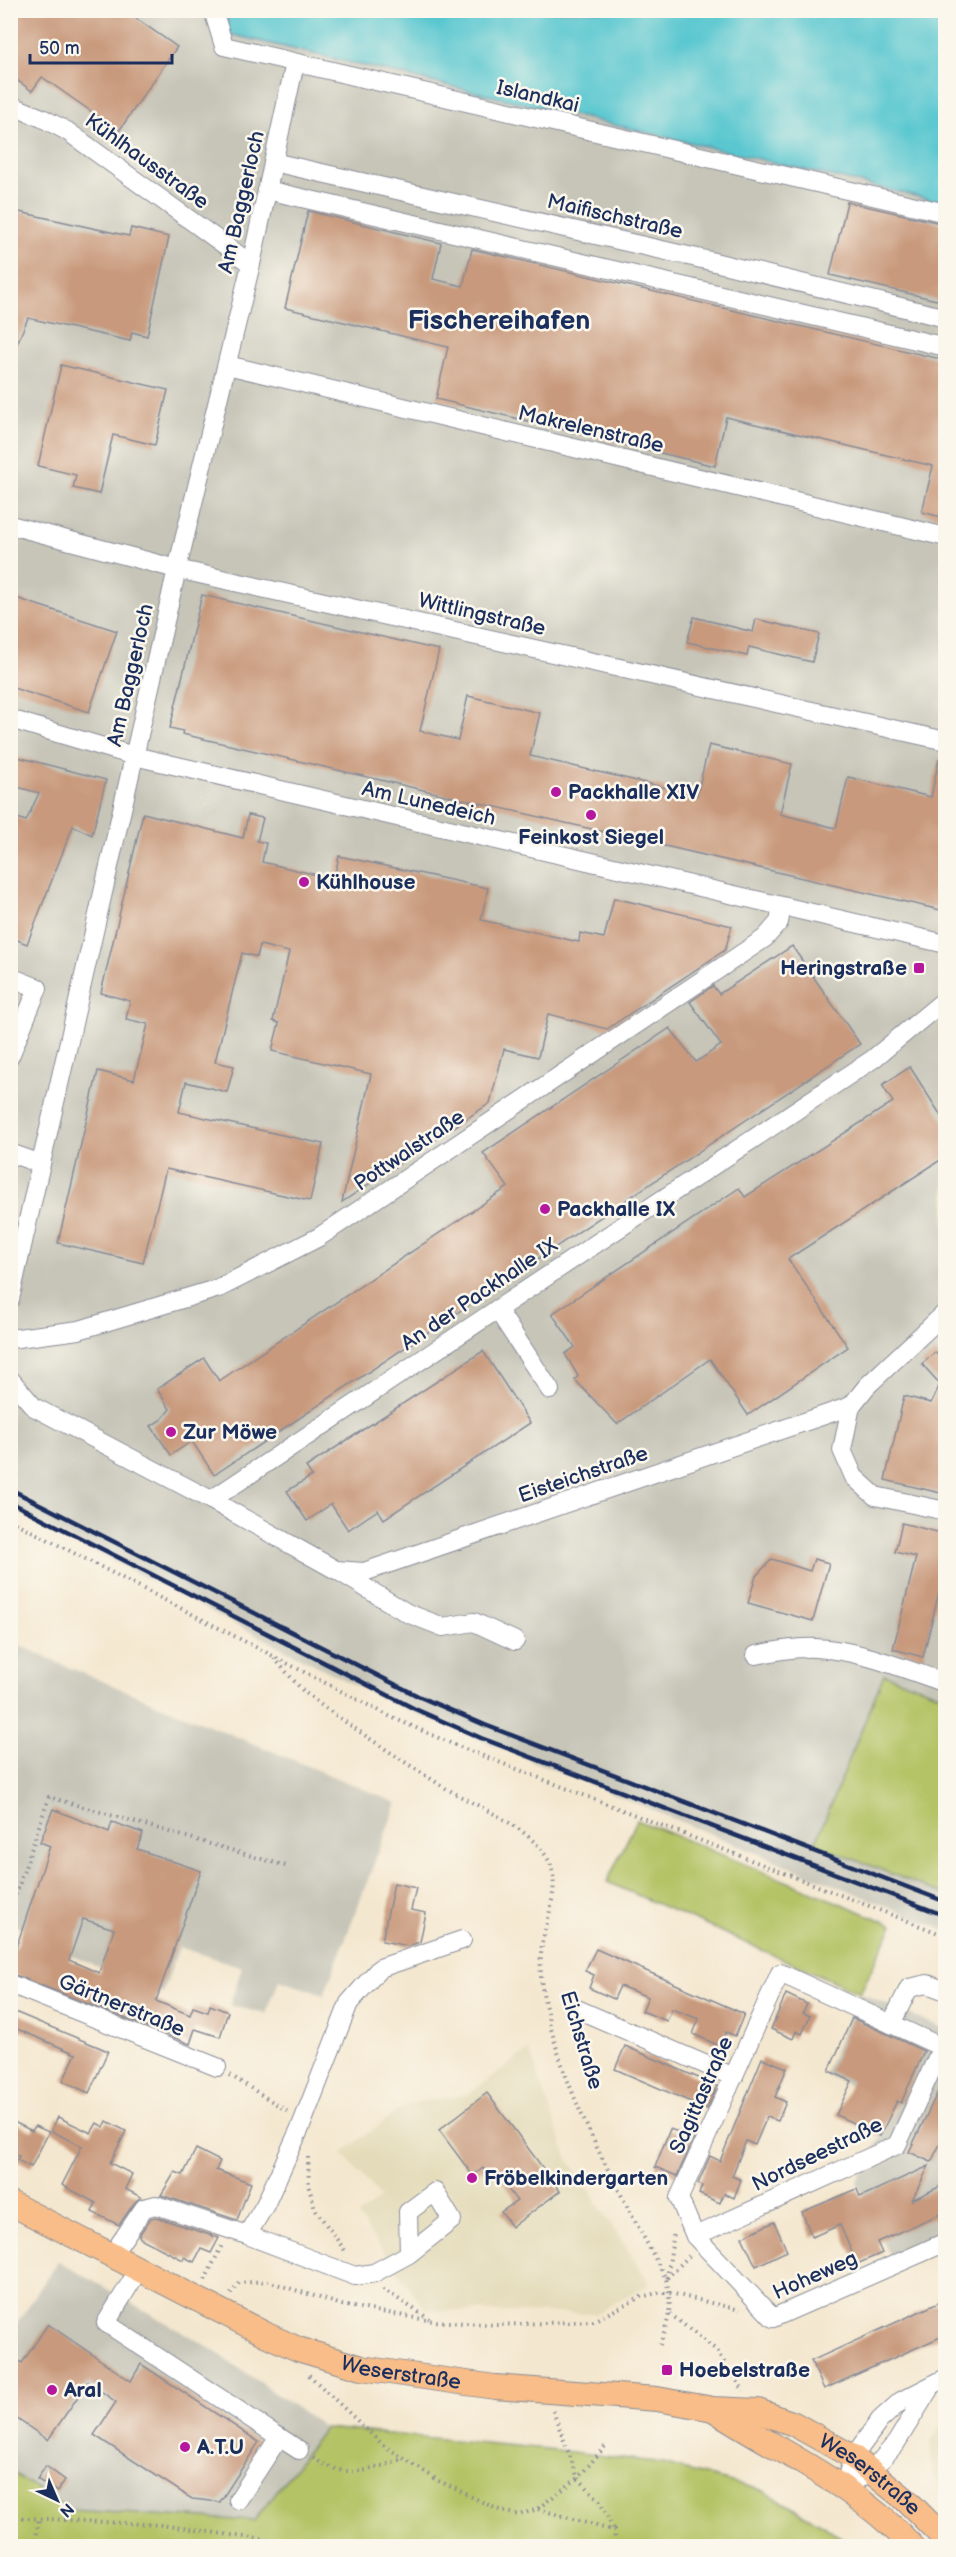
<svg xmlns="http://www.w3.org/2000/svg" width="956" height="2557" font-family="'Balsamiq Sans',sans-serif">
<rect width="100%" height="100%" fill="#fbf7ec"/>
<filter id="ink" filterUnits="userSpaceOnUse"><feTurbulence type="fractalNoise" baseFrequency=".0167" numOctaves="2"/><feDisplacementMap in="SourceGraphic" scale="12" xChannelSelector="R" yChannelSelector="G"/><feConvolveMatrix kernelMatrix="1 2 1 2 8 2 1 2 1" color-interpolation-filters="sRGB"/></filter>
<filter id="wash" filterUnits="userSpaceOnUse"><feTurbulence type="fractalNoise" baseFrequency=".008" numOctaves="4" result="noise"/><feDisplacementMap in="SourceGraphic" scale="24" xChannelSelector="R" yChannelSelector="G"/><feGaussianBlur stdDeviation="1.35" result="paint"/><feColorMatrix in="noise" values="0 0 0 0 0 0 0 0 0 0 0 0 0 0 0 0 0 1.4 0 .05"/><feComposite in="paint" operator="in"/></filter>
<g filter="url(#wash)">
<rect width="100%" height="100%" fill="#f4e7cf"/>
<g fill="#e4dbba">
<path d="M529 2050 567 2157 650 2284 595 2314 426 2310 358 2216 381 2198 342 2153 407 2104 469 2094Z"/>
<path d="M945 2417V2494L932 2475 931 2441Z"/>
</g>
<g fill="#c6c5b8">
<path d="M10 11H226L229 34 945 203V1930L386 1701 11 1509Z"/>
<path d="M10 1640 51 1660 397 1803 324 1995 279 1980 266 2014 230 2005 242 1967 179 1947 163 1993 69 1955 11 1923Z"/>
<path d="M860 1993 945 2029V2232L890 2256 857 2182 896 2107 824 2074Z"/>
<path d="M58 2261 207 2346 325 2428 255 2521 70 2510 11 2471 10 2334Z"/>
</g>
<g fill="#b4c365" stroke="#687962" stroke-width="1.5">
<path d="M884 1674 945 1696V1895L815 1844Z"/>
<path d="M637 1820 893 1925 860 1993 607 1882Z"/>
<path d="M325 2428 547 2449 655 2462 762 2490 830 2529 850 2546H11L10 2471 70 2510 254 2521Z"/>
</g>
<path fill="#5ac7d0" stroke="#3a7b97" stroke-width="1.5" d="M226 11H945V203L229 34Z"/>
<g id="blocks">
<g fill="#c8997c" fill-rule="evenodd">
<path d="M10 10H124L177 47 119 131 42 77 32 91 10 75Z"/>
<path d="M847 202 945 224V302L830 275Z"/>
<path d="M10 210 129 236 131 228 169 237 147 336 132 332 130 341 28 318 10 360Z"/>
<path d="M308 211 441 243 433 279 463 286 472 249 945 360V518L922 512 933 466 726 417 715 466 436 399 448 347 285 308Z"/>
<path d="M61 365 168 390 155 445 113 435 99 494 73 488 76 475 38 466Z"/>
<path d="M202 595 439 650 420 731 458 740 468 696 540 713 530 756 697 795 709 745 792 764 780 814 836 828 848 777 931 797 939 759 945 760V911L182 734 183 731 170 728Z"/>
<path d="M10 596 117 631 89 712 10 687Z"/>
<path d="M694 617 753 632 756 619 819 634 812 662 749 647 747 656 687 642Z"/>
<path d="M10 755 106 780 92 835 73 826 27 944 10 937V815L26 821 39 793 10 785Z"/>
<path d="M143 813 243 838 248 815 263 818 257 841 266 843 262 862 334 879 339 856 488 888 481 920 579 942 580 933 604 938 614 898 732 926 725 950 607 1029 548 1014 538 1057 504 1049 490 1103 342 1202 371 1074 272 1051 279 1023 273 1021 289 952 260 945 257 957 242 953 215 1062 234 1066 227 1092 186 1082 179 1112 323 1144 310 1201 166 1169 143 1263 58 1243 98 1071 134 1080 148 1024 126 1019 130 1001 101 993Z"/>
<path d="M792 946 860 1044 214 1475 192 1441 171 1455 151 1426 162 1419 170 1409 157 1389 204 1358 219 1381 508 1187 483 1153 670 1028 696 1062 721 1045 690 1002 713 986 719 994Z"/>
<path d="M910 1067 945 1122V1157L788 1259 848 1347 748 1415 710 1359 617 1424 575 1380 578 1376 565 1354 575 1347 552 1314 739 1188 745 1197 893 1102 882 1085Z"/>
<path d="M483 1351 530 1423 384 1519 378 1510 348 1530 331 1504 307 1521 287 1491 312 1476 306 1467Z"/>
<path d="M935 1352 945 1363V1431L940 1455 945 1456V1494L885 1480 904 1396 931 1403 940 1384 922 1364Z"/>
<path d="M902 1523 945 1534V1568L923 1657 893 1649 916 1557 895 1552Z"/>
<path d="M772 1559 810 1571 814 1559 829 1563 813 1621 748 1603 756 1576Z"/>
<path d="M53 1809 109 1832 112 1822 143 1833 137 1849 201 1871 156 2001 190 2015 193 2007 208 2012 210 2005 228 2012 220 2037 195 2029 190 2044 10 1973V1945L16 1948 50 1846 40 1842ZM83 1919 114 1929 99 1973 69 1960Z"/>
<path d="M394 1883 416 1888 411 1910 426 1913 420 1942 408 1946 382 1941Z"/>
<path d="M596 1949 744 2014 735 2036 726 2032 720 2046 693 2034 699 2019 672 2009 667 2021 642 2011 648 1997 620 1986 614 1999 589 1988 594 1975 585 1971Z"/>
<path d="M786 1994 807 2004 803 2013 810 2016 802 2034 796 2031 793 2039 771 2029Z"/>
<path d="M10 2010 108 2051 89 2093 63 2081 76 2054 10 2026Z"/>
<path d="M852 2018 924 2051 901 2103 897 2101 880 2136 836 2115 852 2081 829 2071Z"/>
<path d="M625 2046 717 2086 707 2109 615 2069Z"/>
<path d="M762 2058 787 2068 775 2097 786 2102 778 2121 767 2117 755 2145 746 2141 732 2176 741 2180 734 2198 724 2193 720 2203 699 2194 702 2186 698 2184 710 2156 720 2161Z"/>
<path d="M945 2077V2134L931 2162 909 2152Z"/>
<path d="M487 2093 560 2191 512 2227 501 2212 517 2201 496 2173 491 2178 483 2168 473 2176 439 2130Z"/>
<path d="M58 2117 91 2133 97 2123 104 2127 107 2121 126 2131 110 2163 132 2174 125 2189 141 2197 135 2202 119 2225 92 2212 96 2203 62 2185 82 2146 51 2131Z"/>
<path d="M10 2120 32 2131 35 2126 49 2132 31 2167 17 2160 19 2156 10 2152Z"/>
<path d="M670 2129 694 2138 677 2176 655 2167Z"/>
<path d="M196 2149 220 2161 216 2170 251 2183 237 2220 161 2195 175 2172 183 2175Z"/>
<path d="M929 2166 912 2200 945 2184V2212L877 2242 882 2253 857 2264 840 2225 812 2237 802 2212 857 2189 860 2197Z"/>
<path d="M156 2217 219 2238 211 2253 201 2249 194 2262 184 2257 183 2260 140 2238 139 2235 151 2218Z"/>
<path d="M774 2222 787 2251 756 2266 742 2237Z"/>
<path d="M945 2300V2335L824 2389 811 2361Z"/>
<path d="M48 2324 131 2381 141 2364 259 2442 220 2502 192 2499 94 2435 116 2402 88 2382 48 2440 10 2414V2354L22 2363Z"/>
<path d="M46 2466 65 2480 57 2492 37 2479Z"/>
</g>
</g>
</g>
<g filter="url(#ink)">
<use href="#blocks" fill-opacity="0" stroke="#888b96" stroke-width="1.5"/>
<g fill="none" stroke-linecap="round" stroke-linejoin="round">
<g stroke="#888b96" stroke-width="20">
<g id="minor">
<path d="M213 10 224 46 946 213"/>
<path d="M10 105 42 118 67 131 251 264"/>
<path d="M273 162 706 260 946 318"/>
<path d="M267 190 946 347"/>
<path d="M227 365 946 537"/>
<path d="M10 525 177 569 946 741"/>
<path d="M10 719 134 756 946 944"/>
<path d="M10 977 38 988 10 1056"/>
<path d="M10 1153 41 1164"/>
<path d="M10 1299 177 569 251 264 295 63"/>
<path d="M497 1309 550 1390"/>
<path d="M10 1339 79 1330 219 1288 319 1237 765 938 779 922 782 907"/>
<path d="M10 1379 34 1407 211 1500 336 1570 364 1572 851 1406 867 1386 946 1312"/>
<path d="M851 1406 842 1450 854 1477 875 1496 946 1511"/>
<path d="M211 1500 873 1059 946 999"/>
<path d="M340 1572 407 1613 443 1627 474 1622 515 1641"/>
<path d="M756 1655C776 1651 796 1647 816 1648 860 1650 904 1669 946 1683"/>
<path d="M10 1984 217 2067"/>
<path d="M577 2009 734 2077"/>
<path d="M891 2024 909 1988 927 1984 946 1991"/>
<path d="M946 2049 780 1973 679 2198 695 2236 773 2318 946 2242"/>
<path d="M247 2235 265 2205 301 2126 349 2003 380 1968 462 1940"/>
<path d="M695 2236 897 2145 942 2047"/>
<path d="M112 2255 144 2208 156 2205 247 2235 355 2276 374 2273 409 2254 452 2220 435 2192 408 2212 409 2254"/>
<path d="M139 2269 106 2323 279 2437 238 2500"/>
<path d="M279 2437 299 2450"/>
<path d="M844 2487 853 2457 880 2420 901 2401 946 2378"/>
<path d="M844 2487 871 2472 896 2443 931 2386"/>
</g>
</g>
<g stroke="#888b96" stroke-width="26">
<g id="major">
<path id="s1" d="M10 2203 267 2335 298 2349 361 2368 495 2387 657 2399 713 2409 758 2411 794 2424 853 2457 906 2500 946 2540"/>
<path d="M716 2411C785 2455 854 2484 912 2546"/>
</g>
</g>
<g stroke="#888b96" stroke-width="4" stroke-dasharray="1.5 4.5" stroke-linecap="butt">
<path d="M10 1520 391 1717 455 1745 946 1936"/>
<path d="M274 1658 303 1691 321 1705C361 1733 401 1760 442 1786 476 1807 523 1822 546 1856 563 1880 547 1917 542 1944 540 1959 540 1978 543 1993 562 2097 618 2187 666 2279 673 2306 669 2319 660 2345"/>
<path d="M10 1912 49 1797 286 1866"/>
<path d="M230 2075 287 2111"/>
<path d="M308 2157 309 2187 315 2209 346 2252"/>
<path d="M667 2278 674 2232"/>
<path d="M667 2278 689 2256"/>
<path d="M205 2280 223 2243"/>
<path d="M383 2289 429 2319"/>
<path d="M231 2294 239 2283 267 2281 342 2305 433 2321 498 2325 593 2321 641 2297 658 2293H670L740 2310"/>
<path d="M670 2314 715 2349 744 2391"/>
<path d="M309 2375 383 2445 439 2481 501 2511 519 2515 537 2509 578 2478 607 2444"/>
<path d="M553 2411 578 2478 600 2501 614 2531"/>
<path d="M313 2458C346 2479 367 2472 402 2459"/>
<path d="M538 2509 614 2531 616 2546"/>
<path d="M10 2517 161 2525 307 2546"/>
<path d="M35 2546 39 2518"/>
<path d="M838 2546 858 2541"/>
</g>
<use href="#minor" stroke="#fff" stroke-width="18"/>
<use href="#major" stroke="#f8bd88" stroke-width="24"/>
<g stroke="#1b2f5e" stroke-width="4.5">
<path d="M10 1489 420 1697 485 1725 946 1902"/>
<path d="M10 1502 415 1709 481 1738 946 1916"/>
</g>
</g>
</g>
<g fill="#b5179e" stroke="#fbf7ec" stroke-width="2">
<circle cx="556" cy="792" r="6"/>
<circle cx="591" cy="815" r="6"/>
<circle cx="304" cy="882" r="6"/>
<rect x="913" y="962" width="12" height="12" rx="3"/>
<circle cx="545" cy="1209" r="6"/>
<circle cx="171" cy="1432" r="6"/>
<circle cx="472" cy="2178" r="6"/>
<rect x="661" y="2364" width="12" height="12" rx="3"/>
<circle cx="52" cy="2390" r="6"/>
<circle cx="185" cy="2447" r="6"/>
</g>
<g text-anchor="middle" stroke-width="5" stroke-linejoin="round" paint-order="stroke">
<g font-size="21" fill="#1b2f5e" stroke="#fbf7ec">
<text transform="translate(538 96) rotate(13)" y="7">Islandkai</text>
<text transform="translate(147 161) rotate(36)" y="7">Kühlhausstraße</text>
<text transform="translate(241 202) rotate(-77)" y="7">Am Baggerloch</text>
<text transform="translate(615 216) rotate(13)" y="7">Maifischstraße</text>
<text transform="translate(591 429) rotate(13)" y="7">Makrelenstraße</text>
<text transform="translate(482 614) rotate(13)" y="7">Wittlingstraße</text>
<text transform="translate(130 675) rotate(-77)" y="7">Am Baggerloch</text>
<text transform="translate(429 803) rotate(13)" y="7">Am Lunedeich</text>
<text transform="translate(409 1150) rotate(-34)" y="7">Pottwalstraße</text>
<text transform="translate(479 1294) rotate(-34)" y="7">An der Packhalle IX</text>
<text transform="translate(583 1474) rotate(-19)" y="7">Eisteichstraße</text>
<text transform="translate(122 2005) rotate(22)" y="7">Gärtnerstraße</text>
<text transform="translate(582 2040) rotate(73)" y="7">Eichstraße</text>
<text transform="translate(701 2095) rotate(-66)" y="7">Sagittastraße</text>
<text transform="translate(817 2154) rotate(-26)" y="7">Nordseestraße</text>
<text transform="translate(815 2275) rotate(-24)" y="7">Hoheweg</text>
<text dy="7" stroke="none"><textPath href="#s1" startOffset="429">Weserstraße</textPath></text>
<text dy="7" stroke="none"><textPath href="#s1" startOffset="918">Weserstraße</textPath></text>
</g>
<g font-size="21" font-weight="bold" fill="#1b2f5e" stroke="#fbf7ec" text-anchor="start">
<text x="568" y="799">Packhalle XIV</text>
<text x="591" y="844" text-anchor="middle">Feinkost Siegel</text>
<text x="316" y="889">Kühlhouse</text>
<text x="907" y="975" text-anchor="end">Heringstraße</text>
<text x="557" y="1216">Packhalle IX</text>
<text x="183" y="1439">Zur Möwe</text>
<text x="484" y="2185">Fröbelkindergarten</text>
<text x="679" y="2377">Hoebelstraße</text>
<text x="64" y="2397">Aral</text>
<text x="197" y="2454">A.T.U</text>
</g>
<g font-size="27" font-weight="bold" fill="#1b2f5e" stroke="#fbf7ec">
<text x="499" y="329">Fischereihafen</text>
</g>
</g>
<rect width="956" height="2557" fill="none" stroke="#fbf7ec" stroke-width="36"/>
<g transform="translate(57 2500) rotate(136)" stroke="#fbf7ec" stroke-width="4.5" paint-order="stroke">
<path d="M0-4.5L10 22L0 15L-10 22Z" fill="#1b2f5e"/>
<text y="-9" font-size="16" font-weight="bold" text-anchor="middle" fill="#1b2f5e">N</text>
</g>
<path d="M30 54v9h142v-9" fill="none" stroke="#1b2f5e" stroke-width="3"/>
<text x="39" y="54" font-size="18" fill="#1b2f5e" stroke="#fbf7ec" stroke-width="4.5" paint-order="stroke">50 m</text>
</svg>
